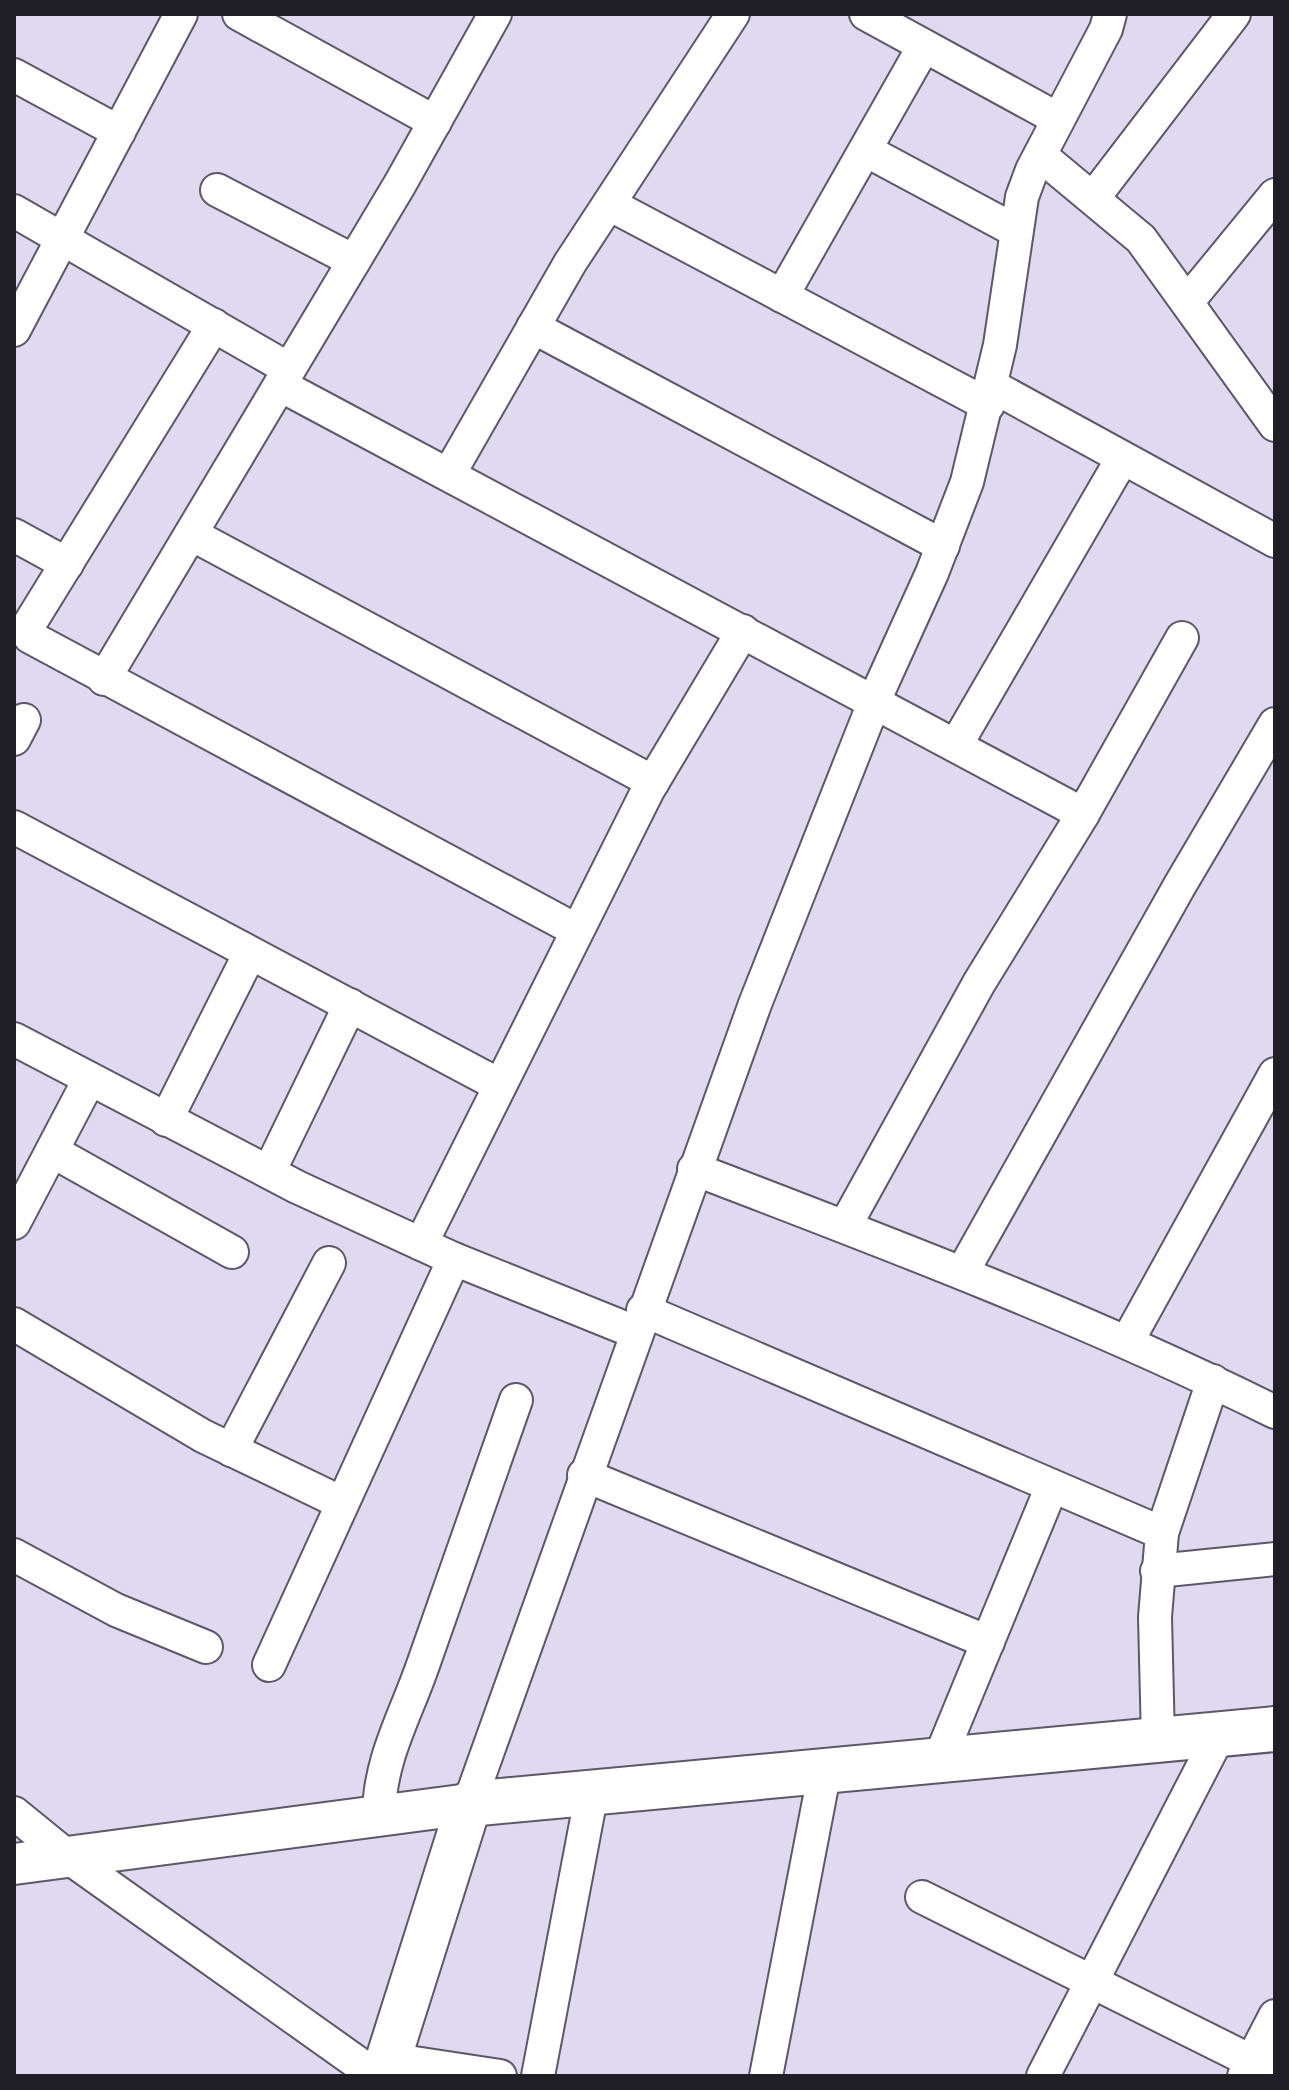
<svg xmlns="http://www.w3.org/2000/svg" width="1289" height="2090" font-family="'Public Sans',sans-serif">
<rect width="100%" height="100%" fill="#e0daf0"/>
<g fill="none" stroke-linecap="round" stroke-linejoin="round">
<g stroke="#5d576a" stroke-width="36">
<g id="minor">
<path d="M239 14 435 122"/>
<path d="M866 14 1058 119"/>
<path d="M14 75 119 132"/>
<path d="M867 151 1016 231"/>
<path d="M1040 155 1141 239 1275 425"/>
<path d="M217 190 354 261"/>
<path d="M1094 197 1234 14"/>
<path d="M609 204 988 405"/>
<path d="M14 211 289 369"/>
<path d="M782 296 924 46"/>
<path d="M1188 301 1275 195"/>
<path d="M214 325 30 623V637L576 930"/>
<path d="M533 327 943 546"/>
<path d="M14 330 181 14"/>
<path d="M280 385 1083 814"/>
<path d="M992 386 1275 541"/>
<path d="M449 474 570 263 733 14"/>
<path d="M191 534 653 782"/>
<path d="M14 535 67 564"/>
<path d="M104 679 400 184 495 14"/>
<path d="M14 739 24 720"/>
<path d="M956 745 1122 459"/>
<path d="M14 827 499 1085"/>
<path d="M14 1039 297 1187 454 1259 635 1332"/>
<path d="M166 1120 250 953"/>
<path d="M52 1151 232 1252"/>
<path d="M694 1169C893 1245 1085 1318 1275 1412"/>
<path d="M269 1172 350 1005"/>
<path d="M14 1223 89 1080"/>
<path d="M845 1226 979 983 1083 814 1182 638"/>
<path d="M421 1244 648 790 743 631"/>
<path d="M963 1271 1180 885 1275 724"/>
<path d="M643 1310 1162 1533"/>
<path d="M14 1324 203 1436 342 1503"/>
<path d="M1127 1342 1275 1074"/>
<path d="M231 1450 329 1263"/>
<path d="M584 1475 988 1642"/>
<path d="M14 1555 116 1610 206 1647"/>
<path d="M1157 1571 1275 1559"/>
<path d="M269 1665 454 1259"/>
<path d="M1158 1740 1155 1617 1162 1533 1213 1381"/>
<path d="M939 1760 1052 1486"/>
<path d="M469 1804 755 1004 879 690 932 573 967 482 1000 345 1022 197 1032 170 1106 29 1110 14"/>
<path d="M14 1813 68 1857 376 2076"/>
<path d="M379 1816C379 1760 405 1717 423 1665 454 1577 485 1489 516 1400"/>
<path d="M922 1897 1275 2073"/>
<path d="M388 2059 500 2076"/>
<path d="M538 2076 592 1792"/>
<path d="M766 2076 825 1770"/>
<path d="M1043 2076 1219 1735"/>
<path d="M1244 2076 1275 2016"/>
</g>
</g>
<g stroke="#5d576a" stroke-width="44">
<path id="tertiary" d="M14 1864 469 1804"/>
</g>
<g stroke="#5d576a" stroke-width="48">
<path id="secondary" d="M383 2076 469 1804 1275 1729"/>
</g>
<use href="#minor" stroke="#fff" stroke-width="32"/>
<use href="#tertiary" stroke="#fff" stroke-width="40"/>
<use href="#secondary" stroke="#fff" stroke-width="44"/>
</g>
<rect width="1289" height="2090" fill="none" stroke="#211f26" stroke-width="32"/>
</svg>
